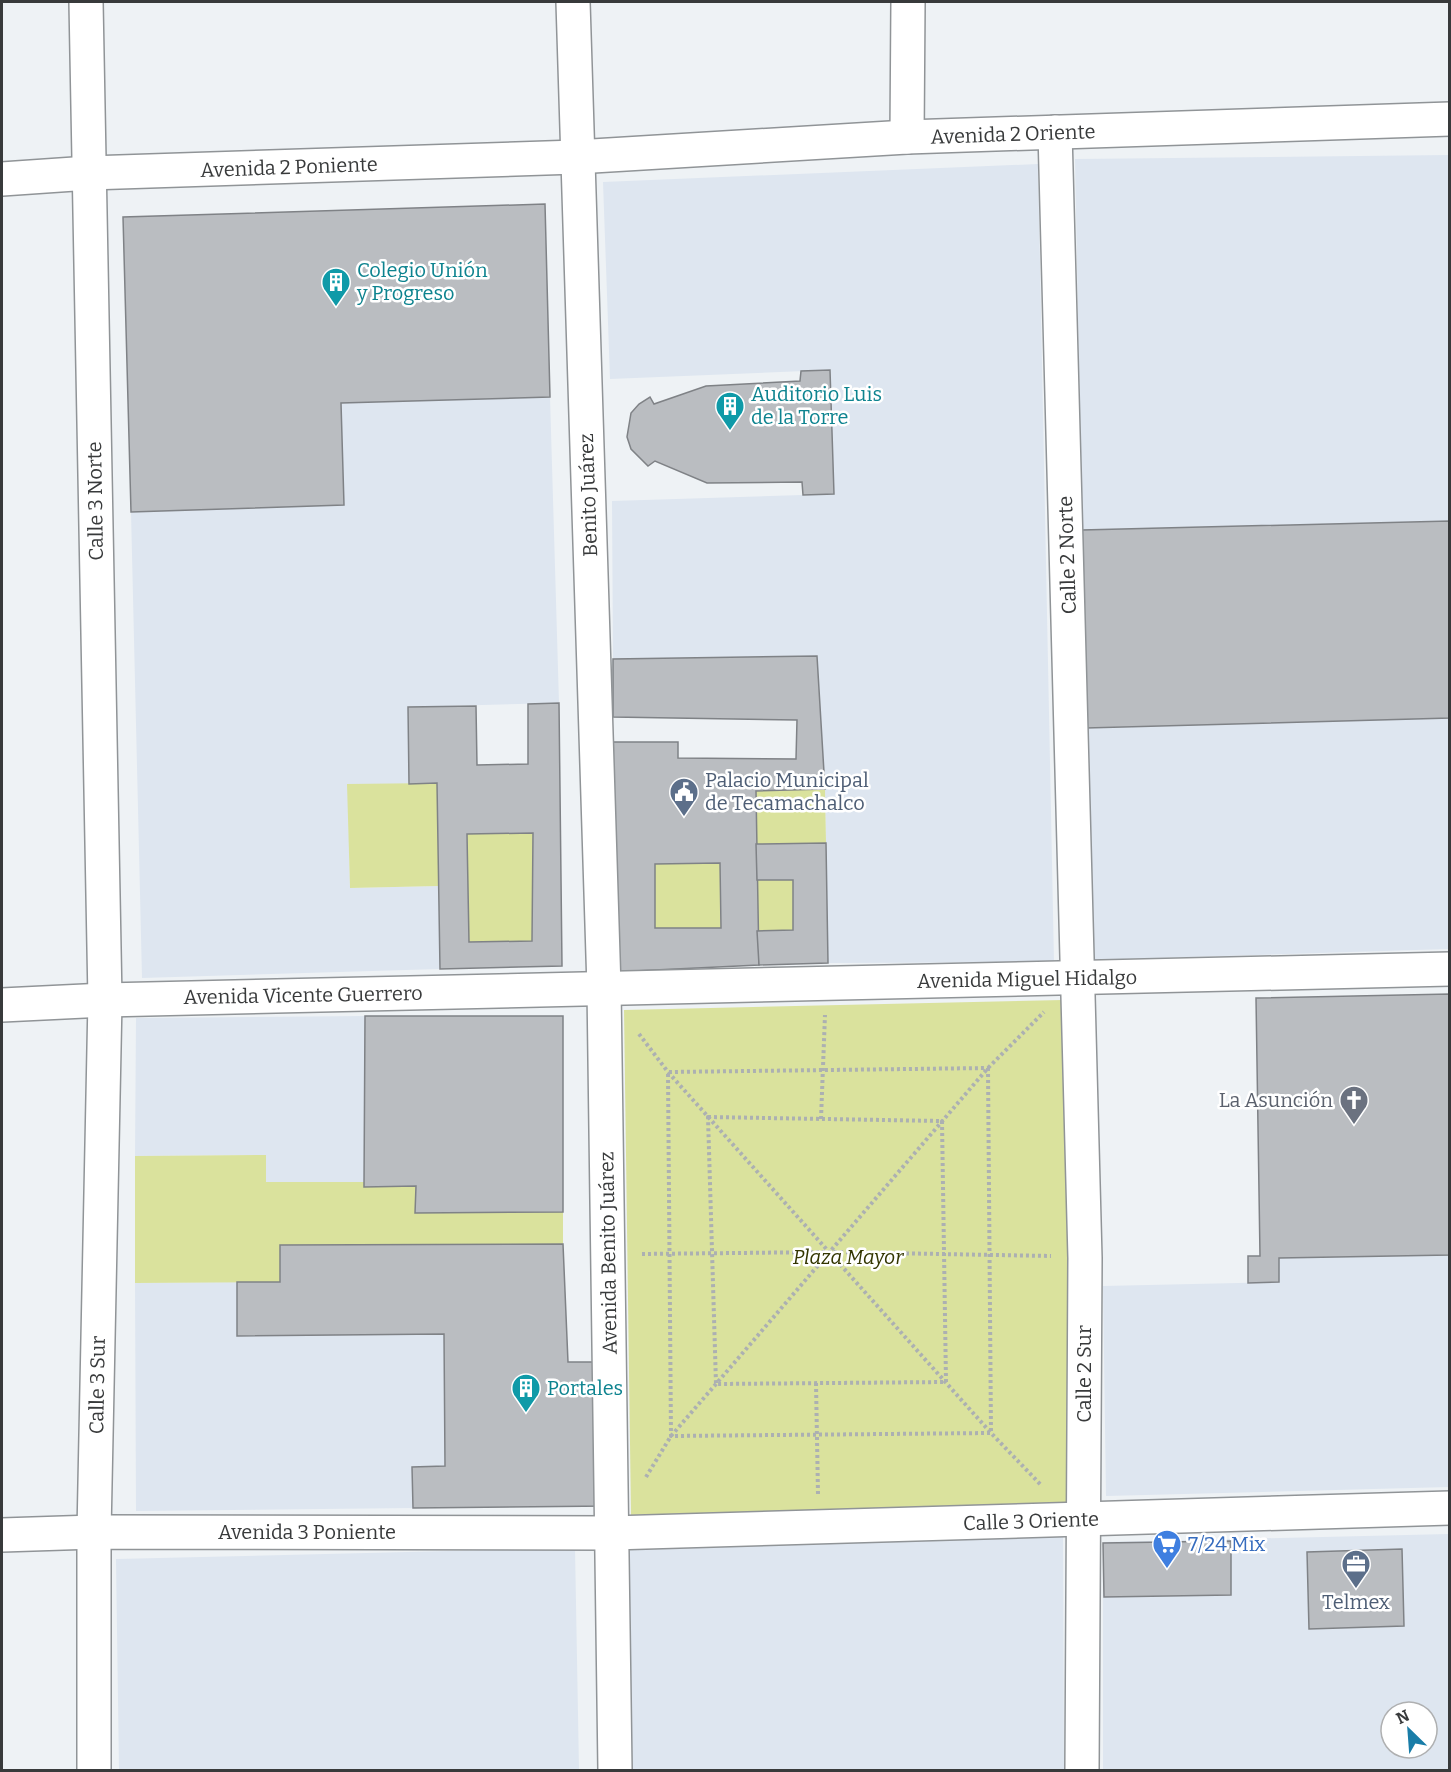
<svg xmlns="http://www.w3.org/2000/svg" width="1451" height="1772" font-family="Bitter,serif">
<rect width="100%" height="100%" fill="#eef2f5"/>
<g fill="#dee6f0" fill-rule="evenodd">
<path d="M1449 155V521L1082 530 1075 159Z"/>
<path d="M1038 164 1054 962 828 963 825 789 817 656 613 659 612 501 834 494 829 370 610 379 603 182Z"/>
<path d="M550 397 559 703 408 707 409 784H348L350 888 439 886 440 969 142 978 131 512 344 505 341 403Z"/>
<path d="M1449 718V949L1092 960 1086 728Z"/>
<path d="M365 1016 364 1182H266V1155L135 1156 136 1018Z"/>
<path d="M1449 1255V1487L1106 1496 1103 1286 1279 1282V1258Z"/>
<path d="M237 1282V1336L444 1334 445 1466 412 1467 413 1508 136 1511 135 1283Z"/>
<path d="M1449 1534V1770H1103V1542ZM1391 1712H1427V1748H1391Z"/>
<path d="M1063 1535 1064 1770H628L623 1549Z"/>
<path d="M575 1548 579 1770H119L116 1559Z"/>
</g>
<g fill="#dae29d">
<path d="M437 783 439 886 350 888 347 784Z"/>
<path d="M825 789 826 843 756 844V791Z"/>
<path d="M533 833 532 941 469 942 467 834Z"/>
<path d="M720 863 721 928H655V864Z"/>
<path d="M757 880H793V930L757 931Z"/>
<path d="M1063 1000 1073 1503 631 1515 624 1010Z"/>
<path d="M266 1155V1182H364V1187L416 1186V1213L563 1212V1244L281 1245 280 1282 135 1283V1156Z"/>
</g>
<g fill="#babdc1" stroke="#7f8286" stroke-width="1.5" fill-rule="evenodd">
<path d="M545 204 550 397 341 403 344 505 131 512 123 217Z"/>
<path d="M830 370 834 494 803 495 802 482 707 483 655 461 648 466 631 449 627 437 631 413 639 404 650 397 654 404 706 386 800 381 801 371Z"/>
<path d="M1450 521V718L1086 728 1082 530Z"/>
<path d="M817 656 825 789 756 791 759 965 613 972 612 742H678V758L796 759 797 720 613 717V659ZM720 863 721 928H655V864Z"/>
<path d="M559 703 562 966 440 969 437 783 409 784 408 707 476 706 477 765 528 764V704ZM533 833 532 941 469 942 467 834Z"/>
<path d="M826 843 828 963 759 965 757 931 793 930V880H757L756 844Z"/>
<path d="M1450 994V1255L1279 1258V1282L1248 1283V1256H1260L1256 998Z"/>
<path d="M365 1016H563V1212L415 1213 416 1186 364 1187Z"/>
<path d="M563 1244 568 1362H607L608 1506 413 1508 412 1467 445 1466 444 1334 237 1336V1282H280V1245Z"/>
<path d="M1231 1541V1595L1104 1597 1103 1543Z"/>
<path d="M1402 1549 1404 1626 1309 1629 1307 1552Z"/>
</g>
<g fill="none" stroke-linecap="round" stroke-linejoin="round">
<g stroke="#909497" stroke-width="36">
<g id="minor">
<path d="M86 2 105 1000 94 1532V1770"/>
<path d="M573 2 604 988 615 1770"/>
<path d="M1055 132 1085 1258 1082 1770"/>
<path d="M907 137 908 2"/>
<path d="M2 179 89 173 576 157 907 137 1450 119"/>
<path d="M2 1005 105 1000 1450 969"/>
<path d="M2 1535 94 1532 612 1533 1450 1508"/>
</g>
</g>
<g stroke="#acb0b2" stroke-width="4" stroke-dasharray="3 3" stroke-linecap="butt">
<path d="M639 1034 668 1072 991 1433 1041 1485"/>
<path d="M988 1068 991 1433 671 1436 668 1072Z"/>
<path d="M708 1117 942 1121 946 1382 716 1384Z"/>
<path d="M821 1119 825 1015"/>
<path d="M642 1254 829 1252 1051 1256"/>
<path d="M816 1383 818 1494"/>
<path d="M646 1477 671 1436 716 1384 988 1068 1044 1012"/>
</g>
<use href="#minor" stroke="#fff" stroke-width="33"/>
</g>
<defs>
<g id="building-pin" transform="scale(1.5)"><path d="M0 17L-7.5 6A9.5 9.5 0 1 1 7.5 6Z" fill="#0f9aa8" stroke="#fff"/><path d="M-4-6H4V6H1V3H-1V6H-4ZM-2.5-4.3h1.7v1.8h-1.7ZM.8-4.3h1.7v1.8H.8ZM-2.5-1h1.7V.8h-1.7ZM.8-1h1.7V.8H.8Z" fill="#fff"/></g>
<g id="civic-pin" transform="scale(1.5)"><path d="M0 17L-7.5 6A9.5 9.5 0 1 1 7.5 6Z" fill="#5c6f8a" stroke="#fff"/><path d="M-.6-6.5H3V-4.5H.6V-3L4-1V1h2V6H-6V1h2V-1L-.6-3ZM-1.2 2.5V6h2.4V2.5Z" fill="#fff"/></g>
<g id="church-pin" transform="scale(1.5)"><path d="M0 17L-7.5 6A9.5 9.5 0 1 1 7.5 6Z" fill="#6b7280" stroke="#fff"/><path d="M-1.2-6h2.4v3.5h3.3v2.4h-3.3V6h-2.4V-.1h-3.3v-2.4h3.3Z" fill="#fff"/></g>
<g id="supermarket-pin" transform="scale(1.5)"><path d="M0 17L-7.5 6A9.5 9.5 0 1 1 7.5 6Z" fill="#3f7fe0" stroke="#fff"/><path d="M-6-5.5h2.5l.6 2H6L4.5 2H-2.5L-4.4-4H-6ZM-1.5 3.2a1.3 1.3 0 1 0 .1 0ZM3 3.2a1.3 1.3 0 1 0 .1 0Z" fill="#fff"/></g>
<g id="office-pin" transform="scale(1.5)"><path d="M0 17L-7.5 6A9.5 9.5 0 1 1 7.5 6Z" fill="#5c6f8a" stroke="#fff"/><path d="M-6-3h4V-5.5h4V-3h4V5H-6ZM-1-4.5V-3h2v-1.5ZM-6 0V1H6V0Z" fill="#fff"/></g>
</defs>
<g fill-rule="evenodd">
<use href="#building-pin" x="336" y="282"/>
<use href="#building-pin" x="730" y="406"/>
<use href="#civic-pin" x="684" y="792"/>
<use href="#church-pin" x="1354" y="1100"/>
<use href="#building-pin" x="526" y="1388"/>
<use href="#supermarket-pin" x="1167" y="1544"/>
<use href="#office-pin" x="1356" y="1564"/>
</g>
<g text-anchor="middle" stroke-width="5" stroke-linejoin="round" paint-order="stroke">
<g font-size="20" fill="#383a3b" stroke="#fff">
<text transform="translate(1013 134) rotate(-2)" y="7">Avenida 2 Oriente</text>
<text transform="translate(289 167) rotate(-2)" y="7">Avenida 2 Poniente</text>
<text transform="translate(588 495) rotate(-92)" y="7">Benito Juárez</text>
<text transform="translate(95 501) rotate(-91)" y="7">Calle 3 Norte</text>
<text transform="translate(1067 555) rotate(-92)" y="7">Calle 2 Norte</text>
<text transform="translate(1027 979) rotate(-1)" y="7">Avenida Miguel Hidalgo</text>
<text transform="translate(303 995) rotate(-1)" y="7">Avenida Vicente Guerrero</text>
<text transform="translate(608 1253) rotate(-91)" y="7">Avenida Benito Juárez</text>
<text transform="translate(1084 1374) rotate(-90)" y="7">Calle 2 Sur</text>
<text transform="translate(97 1385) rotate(-89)" y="7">Calle 3 Sur</text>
<text transform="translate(1031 1521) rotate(-2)" y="7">Calle 3 Oriente</text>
<text x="307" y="1539">Avenida 3 Poniente</text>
</g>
<g font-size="20" fill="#0d838f" stroke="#fff" text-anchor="start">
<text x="357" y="277">Colegio Unión<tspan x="357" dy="23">y Progreso</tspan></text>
<text x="751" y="401">Auditorio Luis<tspan x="751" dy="23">de la Torre</tspan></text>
<text x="547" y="1395">Portales</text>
</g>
<g font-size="20" fill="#4e5e75" stroke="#fff" text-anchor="start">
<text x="705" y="787">Palacio Municipal<tspan x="705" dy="23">de Tecamachalco</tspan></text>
<text x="1356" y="1609" text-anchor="middle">Telmex</text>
</g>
<g font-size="20" fill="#5b616d" stroke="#fff" text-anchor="end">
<text x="1333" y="1107">La Asunción</text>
</g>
<g font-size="20" font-style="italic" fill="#333600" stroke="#fff">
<text x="848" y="1264">Plaza Mayor</text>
</g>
<g font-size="20" fill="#366cbe" stroke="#fff" text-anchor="start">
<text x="1188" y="1551">7/24 Mix</text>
</g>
</g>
<rect width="1451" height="1772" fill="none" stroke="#383a3b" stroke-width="6"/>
<g transform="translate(1409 1730) rotate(335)"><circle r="28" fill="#ffffff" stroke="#afb0b1" stroke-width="1.5"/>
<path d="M0-4.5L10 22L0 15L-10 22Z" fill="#197da8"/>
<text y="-9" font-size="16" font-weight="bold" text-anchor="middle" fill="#383a3b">N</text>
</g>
</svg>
